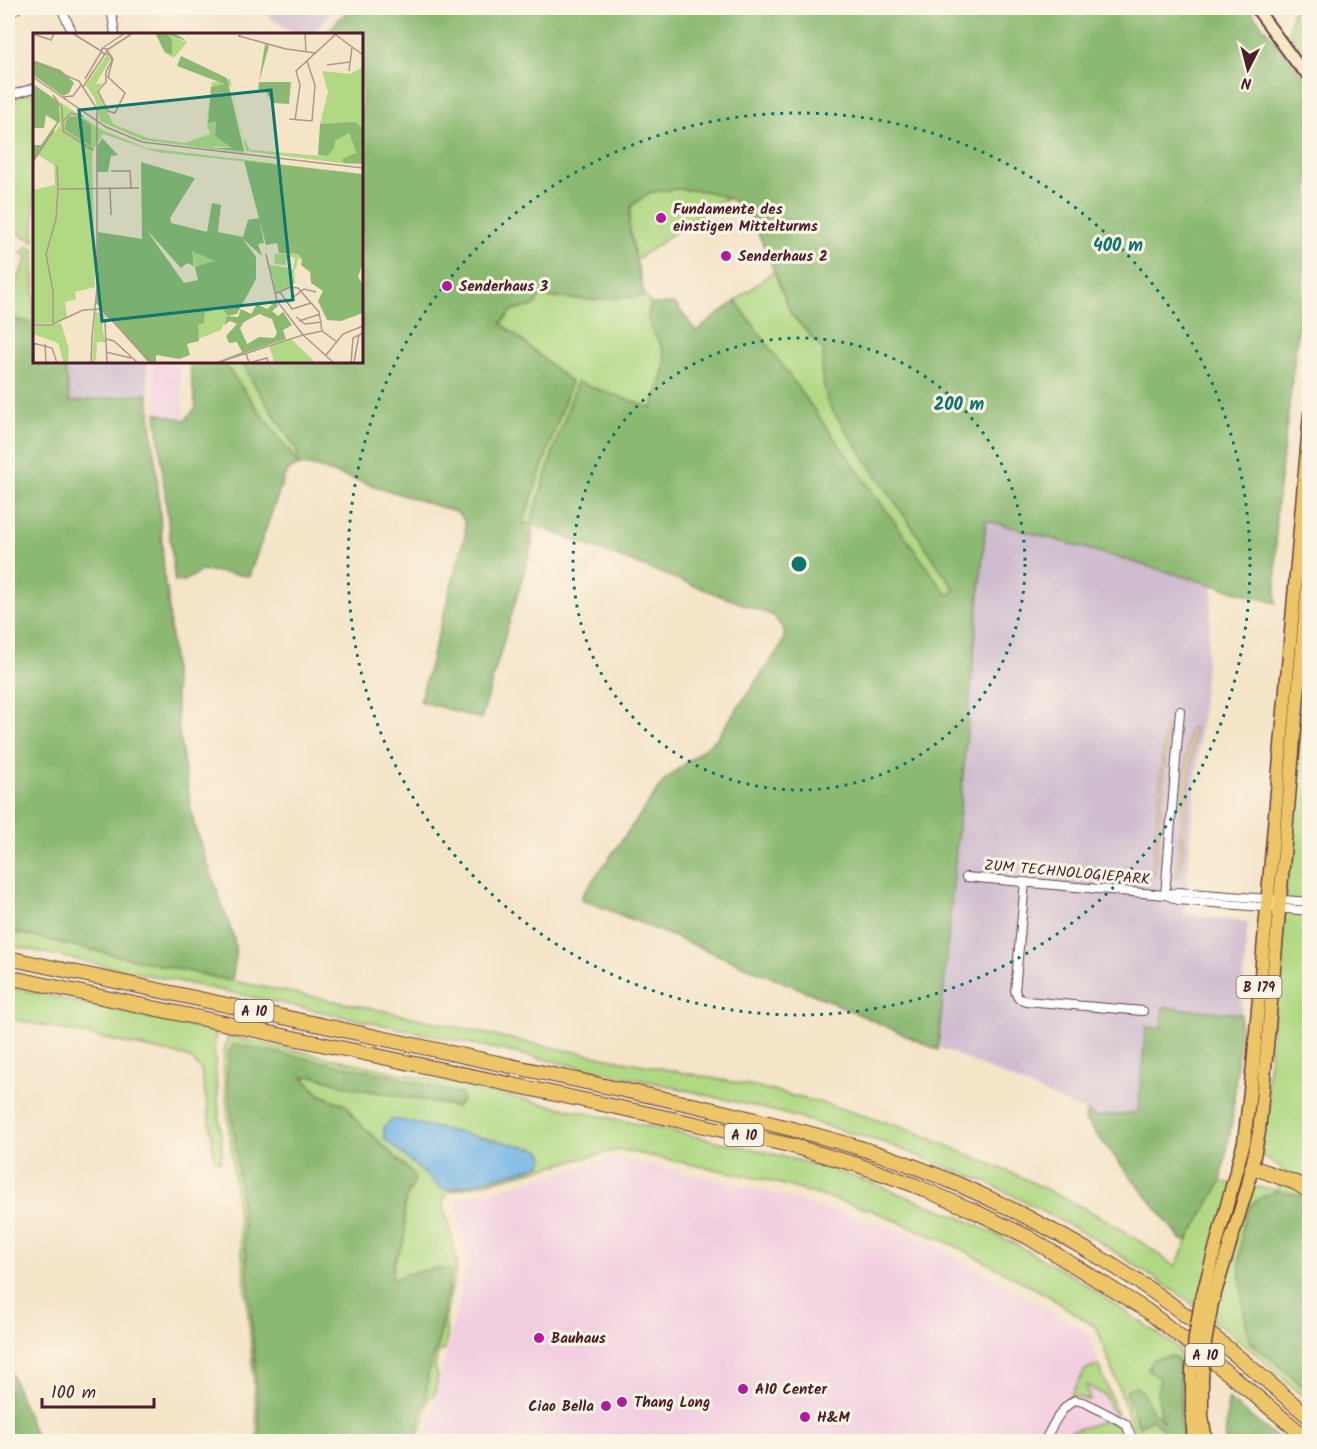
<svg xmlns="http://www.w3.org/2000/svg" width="1317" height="1449" font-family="Kalam,sans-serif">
<rect width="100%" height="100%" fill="#fcf5e5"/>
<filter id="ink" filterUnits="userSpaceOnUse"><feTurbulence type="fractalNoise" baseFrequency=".0167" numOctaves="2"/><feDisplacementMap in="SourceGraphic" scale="12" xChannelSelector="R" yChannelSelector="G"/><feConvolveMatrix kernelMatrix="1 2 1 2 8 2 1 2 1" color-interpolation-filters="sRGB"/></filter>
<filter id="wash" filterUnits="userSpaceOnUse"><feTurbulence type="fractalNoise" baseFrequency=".008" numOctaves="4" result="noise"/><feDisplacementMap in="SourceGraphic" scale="24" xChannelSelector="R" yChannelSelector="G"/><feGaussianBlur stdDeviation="1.35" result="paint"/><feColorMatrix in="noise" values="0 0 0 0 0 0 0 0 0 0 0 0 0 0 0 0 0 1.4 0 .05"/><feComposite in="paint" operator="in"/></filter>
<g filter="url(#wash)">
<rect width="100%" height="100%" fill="#f4e4c8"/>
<g fill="#f2cfe0">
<path d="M152 362H179L185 421 156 413Z"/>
<path d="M614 1158 756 1189 919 1236 1088 1333 1127 1441 425 1442 468 1262 456 1201Z"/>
</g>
<g fill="#cfbdcf">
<path d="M257 8H334L313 34H294Z"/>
<path d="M64 362H147L149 392 148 394 70 402Z"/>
<path d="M986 520 1213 585 1184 914 1248 922 1241 1014 1164 1007 1162 1029 1146 1027 1138 1112 1097 1117 939 1047Z"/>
</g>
<g fill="#b1d984" stroke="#7e7c58" stroke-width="1.5" fill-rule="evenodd">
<path d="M1293 8H1309V54L1303 51 1289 33Z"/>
<path d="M34 91V241L8 228V100Z"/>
<path d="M677 189 706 191 730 198 718 202 636 260 629 225 631 206 651 192Z"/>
<path d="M28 247 34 249V323L8 318V299L28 257 21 253Z"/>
<path d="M774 271 791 314 824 351 821 372 955 590 950 595 944 592 736 301Z"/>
<path d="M627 296H645L651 304C640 330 665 337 665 362 665 377 657 394 652 408L554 449 531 524 523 523 571 382 501 323 513 310 534 306 539 297 595 300Z"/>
<path d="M223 362H242L254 384 297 450 299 465Z"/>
<path d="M1309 609V1203L1299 1195 1245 1219 1241 1245V1285L1249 1340 1309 1391V1402L1256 1354 1179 1294 1095 1239 991 1184 885 1143 782 1113 656 1083 8 945V931L232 981 385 1011 519 1041 758 1087 829 1105 913 1131 1023 1178 1101 1217 1149 1247 1175 1267 1188 1240 1221 1182 1278 1190 1283 1169 1261 1155Z"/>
<path d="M8 987 216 1032 214 1051 222 1151 220 1162 214 1158 211 1129 201 1070 192 1060 185 1056 8 1018Z"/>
<path d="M228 1036 758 1150 823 1167 869 1182 962 1218 1017 1245 1072 1276 1144 1324 1178 1348 1183 1360 1182 1407 1186 1441H1138L1097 1328 1047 1295 956 1246 871 1210 767 1180 622 1150 613 1151 448 1192 443 1201 457 1262 445 1321 447 1337 445 1350 438 1352 435 1367 438 1376 435 1394 429 1398 418 1441H414L426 1395 429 1368 437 1348 451 1271 407 1274 393 1281 392 1272 397 1254 403 1243 405 1200 415 1181 404 1165 355 1119 347 1106 319 1094 302 1077 313 1076 355 1088 403 1096 456 1107 461 1095 388 1075 234 1045 227 1076 236 1148 250 1298 261 1441H258L250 1333 223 1067 224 1052ZM392 1120H398L537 1149 542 1164 535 1167 451 1189 442 1188 386 1140Z"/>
<path d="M1099 1365 1118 1416 1110 1408 1105 1395 1086 1385 1090 1401 1076 1396 1067 1401 1085 1370 1089 1368Z"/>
<path d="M1107 1420 1123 1430 1127 1441 1086 1440 1069 1432Z"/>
</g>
<g fill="#8cb972" stroke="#6b6c4e" stroke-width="1.5" fill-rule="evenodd">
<path d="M350 8H1248L1307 81 1309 82V221L1303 289 1276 512V603L986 520 938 1050 825 999 599 906 581 900V897L665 780 716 739 781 646C789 626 782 630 774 616L532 524V544L481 719 420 701 465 536C466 524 465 519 456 512L312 466C298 465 294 464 285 475L249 576 203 570 184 581 175 582 156 413 185 420 196 408 189 362H223L298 464 297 450 254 384 242 362H362V34H325ZM677 189 706 191 730 199 746 211 755 226 766 251 791 314 824 351 821 372 828 404 955 590 950 595 944 591 736 301 696 331 675 304H651C640 329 665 337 665 362 665 377 657 393 652 408L577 382 554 449 531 524 523 523 571 382 501 323 513 310 534 306 540 297 595 300 645 296 633 248 629 225 631 206 651 192Z"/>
<path d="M8 318 34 323V362H64L70 402 148 394 158 487 165 588H167L178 726 192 816 195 828 234 939 236 954 232 981 8 931Z"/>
<path d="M1163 1007 1241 1014 1232 1122 1221 1182 1188 1240H1182L1085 1120 1087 1112 1097 1117 1138 1112 1146 1027 1162 1028Z"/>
<path d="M234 1044 388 1075 461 1094 463 1100 456 1107C423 1099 391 1095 358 1089 340 1086 321 1074 303 1077L319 1094 347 1106 355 1119 414 1175C416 1186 407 1191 405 1201 402 1215 408 1231 403 1244 397 1258 390 1263 393 1280L407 1274 437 1268 451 1271 437 1348 429 1368 426 1395 414 1441H261L250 1298 236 1148 227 1076 229 1051Z"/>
<path d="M1278 1191 1299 1195 1309 1203V1391L1249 1340C1246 1322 1242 1303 1241 1284 1239 1265 1238 1217 1253 1203 1261 1196 1269 1194 1278 1191Z"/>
<path d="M1172 1356 1177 1359 1180 1370V1418L1183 1441H1148L1154 1434H1162L1163 1429 1152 1419 1139 1426 1126 1394 1128 1389 1135 1386 1143 1392 1153 1414 1158 1415 1163 1422 1157 1393 1160 1380 1148 1369 1153 1359Z"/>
<path d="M8 1368 11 1373 36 1438 39 1441H8Z"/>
<path d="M1228 1399 1281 1441H1225Z"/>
</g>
<g fill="#eeda9e" stroke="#9c7c64" stroke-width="1.5">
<path d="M1165 725H1168L1155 875H1152Z"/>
<path d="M1190 728H1194L1180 877H1177Z"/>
</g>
<path fill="#71b4e6" stroke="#5e6a88" stroke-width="1.5" d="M392 1120H398L537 1149C548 1155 545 1162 535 1167L447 1190 441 1188 386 1140 384 1137V1127Z"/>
</g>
<g filter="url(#ink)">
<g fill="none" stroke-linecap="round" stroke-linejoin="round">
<g stroke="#643d43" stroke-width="10">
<g id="street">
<path d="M61 8 73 34"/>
<path d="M111 8 115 34"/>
<path d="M8 14 18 8"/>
<path d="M8 96 34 88"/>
<path d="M966 877 1154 894 1165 895 1178 892 1310 902"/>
<path d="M1025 882 1015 991 1018 998 1026 1001 1143 1011"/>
<path d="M1165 895 1180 711"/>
<path d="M1166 895 1178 900 1310 911"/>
<path d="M1044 1442C1052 1427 1060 1408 1075 1400L1086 1403 1126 1424 1133 1442"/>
</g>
</g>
<g stroke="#643d43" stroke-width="14">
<path id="secondary" d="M1256 8 1298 65 1310 77"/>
</g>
<g stroke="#643d43" stroke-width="15">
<g id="primary">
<path d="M1201 1301 1244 1142 1253 1066 1310 414"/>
<path d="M1212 1303 1248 1185 1259 1132 1269 1026 1310 558"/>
<path d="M1192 1371V1416L1194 1442"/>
<path d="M1202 1377V1416L1206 1442"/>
</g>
</g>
<g stroke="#643d43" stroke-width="16">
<g id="highway">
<path d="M8 958 693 1105C749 1118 805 1131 860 1148 946 1174 1027 1214 1104 1260 1128 1275 1153 1291 1176 1308 1222 1342 1266 1380 1310 1418"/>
<path d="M8 977 691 1123 789 1145 858 1165 914 1185 972 1210 1028 1237 1146 1310 1233 1377 1310 1441"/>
<path d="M1252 1167 1296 1183 1310 1192"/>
</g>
</g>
<use href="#street" stroke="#fff" stroke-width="8"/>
<use href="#secondary" stroke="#f7e8c3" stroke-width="10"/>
<use href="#primary" stroke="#ecc669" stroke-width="12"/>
<use href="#highway" stroke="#ecc669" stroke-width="14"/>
<g stroke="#643d43" stroke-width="15" stroke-linecap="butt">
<g id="primary-bridge">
<path d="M1192 1371 1195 1337 1201 1301"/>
<path d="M1202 1377 1205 1343 1212 1303"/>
</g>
</g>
<use href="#primary-bridge" stroke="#ecc669" stroke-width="12"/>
</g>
</g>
<g fill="none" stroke="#0f766e" stroke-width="3" stroke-dasharray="3 6">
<circle cx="799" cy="564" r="226"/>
<circle cx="799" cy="564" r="451"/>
</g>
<g fill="#b5179e" stroke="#fcf5e5" stroke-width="2">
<circle cx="661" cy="218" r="6"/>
<circle cx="726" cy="256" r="6"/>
<circle cx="447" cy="286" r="6"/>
<circle cx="539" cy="1338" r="6"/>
<circle cx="743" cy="1389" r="6"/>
<circle cx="622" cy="1402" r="6"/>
<circle cx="606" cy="1406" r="6"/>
<circle cx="805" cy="1417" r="6"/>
</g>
<g text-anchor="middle" stroke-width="6" stroke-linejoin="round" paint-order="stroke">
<g fill="#fcf5e5" stroke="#7f5f63" stroke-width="1.5">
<rect x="1236.5" y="976" width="45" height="22" rx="4.5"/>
<rect x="234.5" y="1000" width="39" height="22" rx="4.5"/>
<rect x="724.5" y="1124" width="39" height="22" rx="4.5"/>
<rect x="1185.5" y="1344" width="39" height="22" rx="4.5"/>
</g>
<g font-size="14" font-weight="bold" fill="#4a1f2b">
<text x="1259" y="992">B 179</text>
<text x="254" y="1016">A 10</text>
<text x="744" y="1140">A 10</text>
<text x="1205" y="1360">A 10</text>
</g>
<g font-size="15" font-weight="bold" fill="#4a1f2b" stroke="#fcf5e5" text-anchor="start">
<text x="673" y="214">Fundamente des<tspan x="673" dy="17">einstigen Mittelturms</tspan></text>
<text x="738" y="261">Senderhaus 2</text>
<text x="459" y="291">Senderhaus 3</text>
<text x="551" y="1343">Bauhaus</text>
<text x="755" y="1394">A10 Center</text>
<text x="634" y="1407">Thang Long</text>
<text x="594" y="1411" text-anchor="end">Ciao Bella</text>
<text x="817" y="1422">H&amp;M</text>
</g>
<g font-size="15" fill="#4a1f2b" stroke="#fcf5e5">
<text transform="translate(1067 872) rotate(5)" y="5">ZUM TECHNOLOGIEPARK</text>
</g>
</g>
<g transform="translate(33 33)">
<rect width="330" height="330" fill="#f4e4c8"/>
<path d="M134 2 154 9 141 25 132 20 126 10 139 22 135 14H139V6ZM74 22 78 25 63 51 70 50 64 57 80 91 115 105 152 110 177 101 174 91 178 53 179 49H189L190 53 178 54 175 89 183 87 182 103 200 115 177 113 187 117 211 114 199 54 192 50 197 45 211 116V120L110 107 67 88 62 66 53 52ZM330 34V95L322 90 287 91 295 59 289 38 317 41ZM27 69 69 97 114 115 330 141 123 119 70 101 59 119 62 254 42 259 43 266 32 269 34 284 23 290 0 291V157L22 152 21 132 5 122 27 92ZM316 100 323 120 311 130 330 133 213 118 210 103 217 117 290 123 300 118 302 107ZM176 199 171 221 182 228 162 234 159 218ZM241 221H265L269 227 265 226 263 236 260 235 262 225 255 223 252 232 242 231ZM236 232 261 236 262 250 243 260ZM188 274 194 284 188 297 165 306V292L171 290 172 280ZM62 279 72 282 69 295 73 309H64L63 327 59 330ZM28 290 36 316 35 330H31L25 310 0 301V293ZM257 305 280 327V330H236L241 328 236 313Z" fill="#b1d984"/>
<path d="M122 0H141L154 8 135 2 139 6V22L132 19ZM232 11 236 13 226 49H258L256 71 240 70 233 59 225 56ZM148 23 194 45 211 118 176 115H199L182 103 183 88 175 90 178 54 191 51 144 33ZM0 27 28 37 41 50 36 60 30 63 0 42ZM0 51 26 69 27 88 0 130V112H8L24 89 13 82 11 95H0ZM45 83 58 92V113L31 96 35 84ZM322 89 330 95V131L311 130 309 126 323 120 316 100 302 108 301 116 294 123 285 122 287 91ZM69 105 85 122 78 123 75 139H64V114ZM211 128 330 141V230L325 244 330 252V280L308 288 294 287 285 268 290 258 278 250 277 239 268 232 269 226 265 221 246 220 244 210 233 212ZM108 129 162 145 137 185 138 190 174 199 179 170 188 172 185 199 210 204 215 187 226 185 231 210 225 211 229 223 210 206 223 224V246L204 281 194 283 188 274 172 280 171 290 165 292 166 308 154 311 157 322 146 326 123 322V330H116L63 270 65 199 109 206ZM113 196 148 235 154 230 161 233 159 218 182 228 162 234 165 247 151 250ZM243 268 245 273 239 278 245 283 250 279 259 292 250 297 253 306 181 330 209 319 204 309 196 310 193 303 204 291 197 288 191 292 194 283 205 284 208 276 218 281 224 271 234 276ZM226 281 239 286 244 300 241 305 226 304 214 311 207 295 211 289Z" fill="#8cb972" fill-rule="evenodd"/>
<path fill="none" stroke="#b09589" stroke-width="1.5" d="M39 0 68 18M208 0 206 3 253 16 283 20M272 0 273 19M0 1 18 7 21 0M303 2 330 22M71 14 92 0M74 17 100 0M73 20 74 16 69 15V20L77 22 79 27 73 39V49L65 58 75 78 82 80 92 60 75 44 80 26 74 17M0 29 46 48 64 76V255L59 303M294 32 317 29M316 38 319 14M0 44 73 94 109 109 330 135M52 46 68 19M50 54 72 21M20 62 29 75 30 98 60 117M30 64 40 63 48 52M256 86 279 88 282 52 274 28M262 87 267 52 263 38 304 0M30 88 38 80 50 83M0 128 21 98M24 133 25 156M78 138H97L98 155M77 155 78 182M25 156 106 155M233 221 244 268 270 302M247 259 259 276 278 270M242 261 257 254 265 255 286 279 289 298M253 270 271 256 283 259M263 284 272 291 289 289M266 288 287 281M20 291V258L13 221 23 186 25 156M20 291 50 277 68 276 119 330M0 292H20M270 302 289 298 304 309M73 306 81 308 105 330M0 310 19 315 24 330M1 310V330M12 311 13 330M73 319 98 325M213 320 216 330 234 325 235 330M293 322 310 301 330 293M321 329 326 302M58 330 59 302M74 330 72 290 77 285M183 330 270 302 301 330M318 330 320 305 330 300"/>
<path fill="#0f766e" fill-opacity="0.15" stroke="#0f766e" stroke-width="3" d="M238 57 260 267 69 288 46 77Z"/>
<rect width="330" height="330" fill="none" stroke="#4a1f2b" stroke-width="3"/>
</g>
<circle cx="799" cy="564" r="9" fill="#0f766e" stroke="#fcf5e5" stroke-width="3"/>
<g font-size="18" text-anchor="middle" font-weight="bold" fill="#0f766e" stroke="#fcf5e5" stroke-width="6" stroke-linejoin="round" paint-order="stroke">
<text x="1118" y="251">400 m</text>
<text x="959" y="410">200 m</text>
</g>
<rect width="1317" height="1449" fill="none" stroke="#fcf5e5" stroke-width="30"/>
<g transform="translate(1248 69) rotate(186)" stroke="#fcf5e5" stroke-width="4.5" paint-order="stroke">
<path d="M0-4.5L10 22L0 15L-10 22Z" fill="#4a1f2b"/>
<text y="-9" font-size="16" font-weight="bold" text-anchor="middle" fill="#4a1f2b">N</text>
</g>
<path d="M42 1398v9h112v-9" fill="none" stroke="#4a1f2b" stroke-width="3"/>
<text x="51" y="1398" font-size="18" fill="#4a1f2b" stroke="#fcf5e5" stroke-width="4.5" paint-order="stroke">100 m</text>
</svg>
